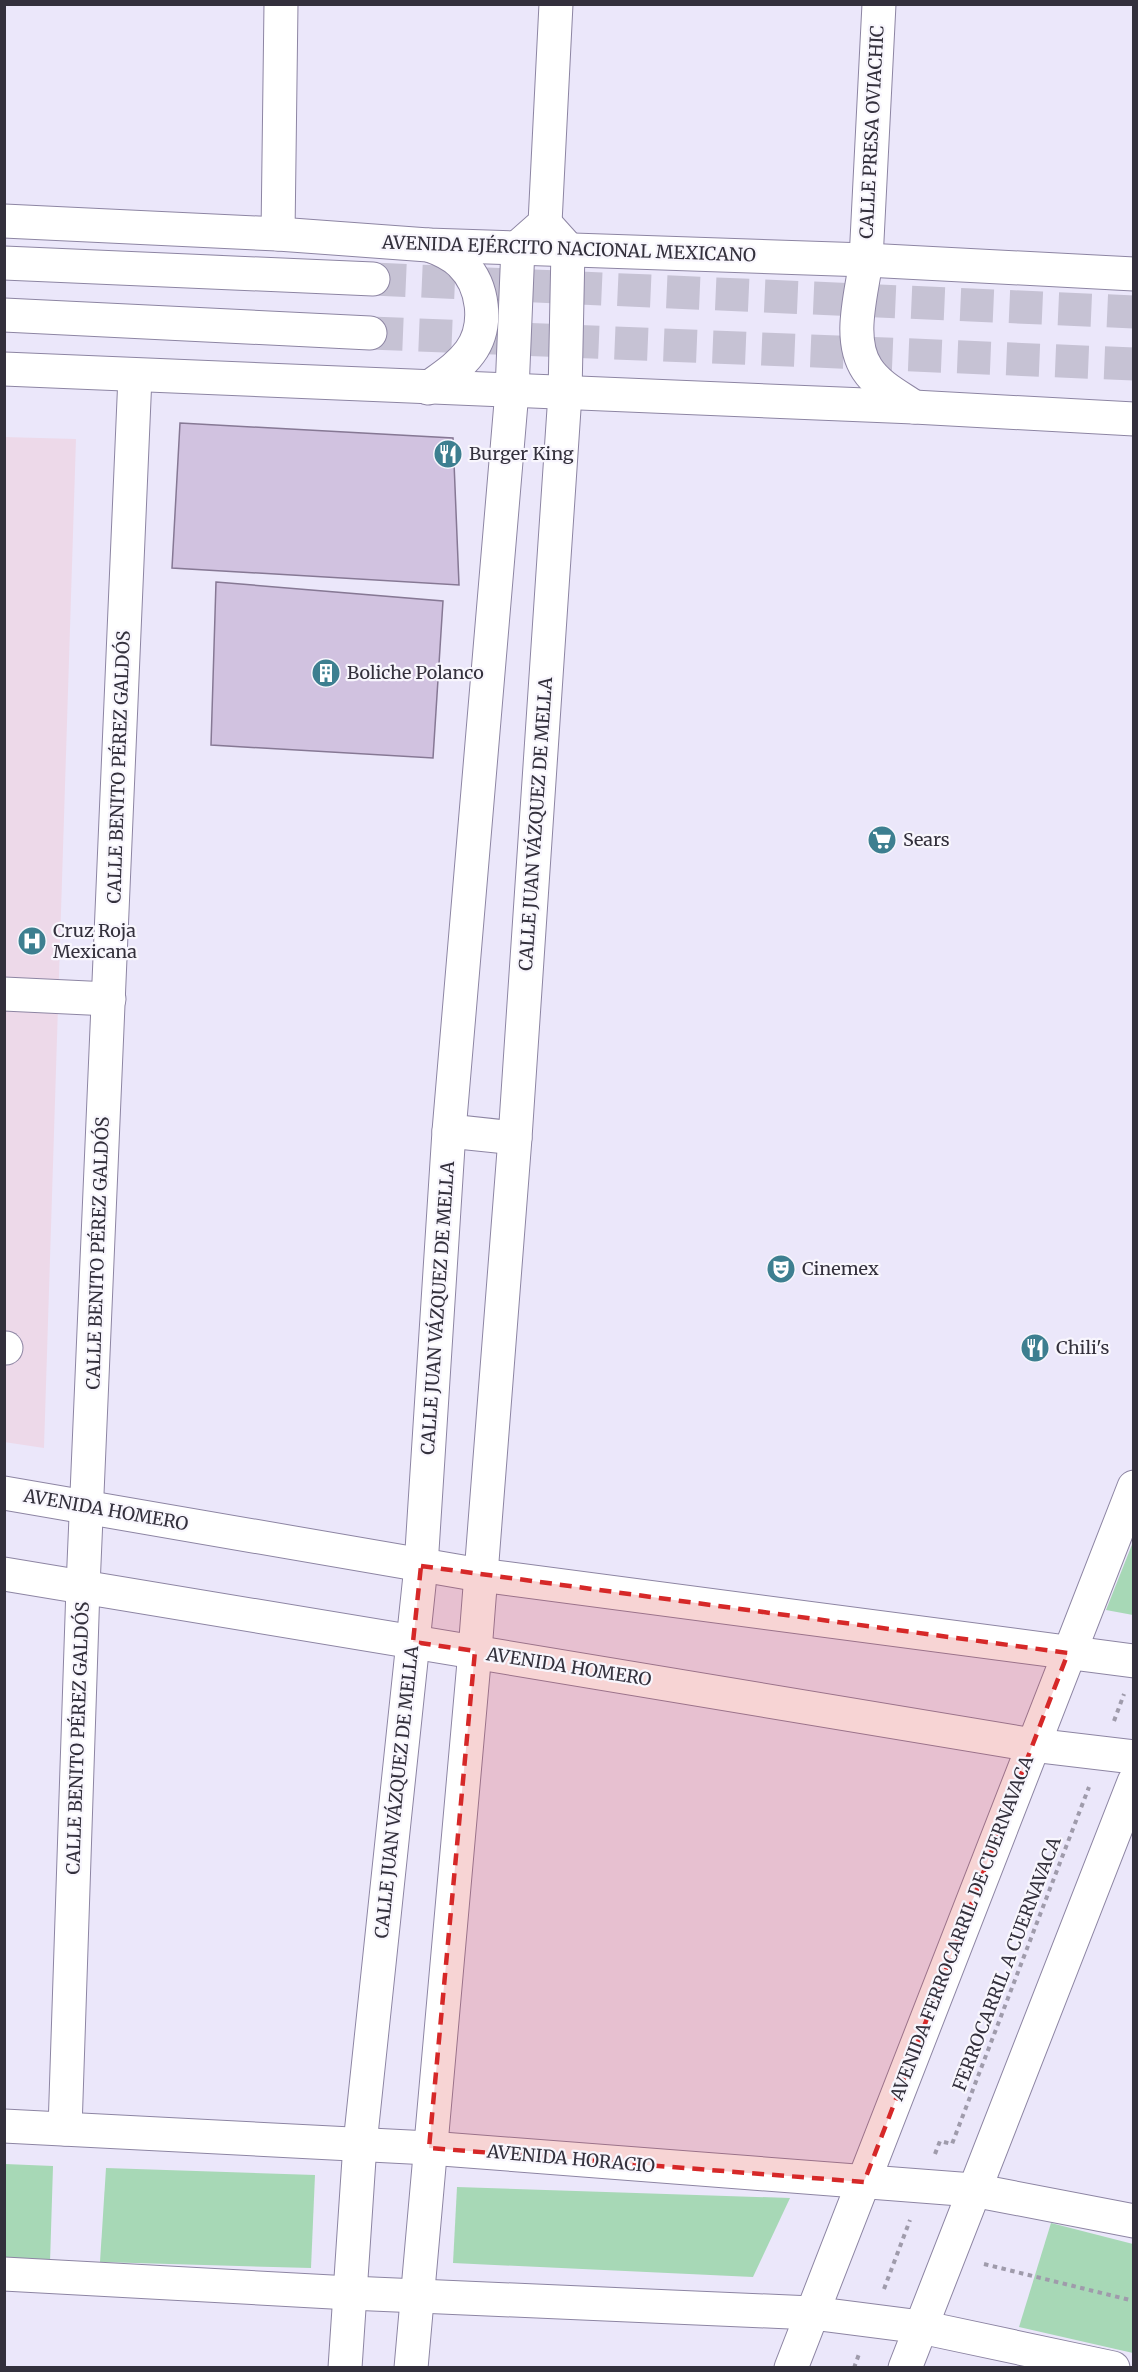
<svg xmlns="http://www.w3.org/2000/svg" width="1138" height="2372" font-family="Merriweather,serif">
<rect width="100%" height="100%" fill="#ebe7fa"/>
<path fill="#edd9e9" d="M4 437 76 439 44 1448 4 1442Z"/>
<g fill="#a7d8b6">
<path d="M1133 1542V1615L1106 1610Z"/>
<path d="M5 2164 53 2166 50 2263 5 2261Z"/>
<path d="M106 2168 315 2175 311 2268 100 2262Z"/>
<path d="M457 2187 790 2198 753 2277 453 2263Z"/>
<path d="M1051 2223 1133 2244V2353L1019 2327Z"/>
</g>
<g fill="#d1c2e0" stroke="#867894" stroke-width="1.5">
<path d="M180 423 453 438 459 585 172 568Z"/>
<path d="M216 582 443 601 433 758 211 745Z"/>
</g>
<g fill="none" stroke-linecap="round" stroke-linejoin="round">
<g stroke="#c6c2d4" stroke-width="33" stroke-dasharray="33 16" stroke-linecap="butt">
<path d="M373 279 1134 312"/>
<path d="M370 333 1134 364"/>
</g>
<g stroke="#8d85a3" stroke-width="35">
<g id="minor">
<path d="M278 234 281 4"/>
<path d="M866 260 879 4"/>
<path d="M4 994 109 999"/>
<path d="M449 1131 515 1138"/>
<path d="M4 1348H6"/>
<path d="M4 1493 480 1575 1134 1661"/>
<path d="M4 1574 1033 1745 1134 1757"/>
<path d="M4 2126 429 2148 973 2190 1134 2221"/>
<path d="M65 2129 83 1587 135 376"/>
<path d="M4 2274 350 2293 812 2313 921 2327 1113 2368"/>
<path d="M345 2368 360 2144 421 1566 449 1131 512 391 518 247 545 223 556 4"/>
<path d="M411 2368 475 1651 515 1138 565 394 568 249 550 229"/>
</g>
</g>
<g stroke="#8d85a3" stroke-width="35">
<g id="major">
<path d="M4 221 278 234 428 245 866 260 1134 274"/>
<path d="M866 260C862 293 847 339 867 369 878 386 898 396 914 407"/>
<path d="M4 263 373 279"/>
<path d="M4 315 370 333"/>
<path d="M4 369 914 407 1134 419"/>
<path d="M428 388C443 377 459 367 470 352 489 326 484 285 461 263 452 254 440 249 429 245"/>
<path d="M791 2368 1134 1487"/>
<path d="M905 2368 1134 1782"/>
</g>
</g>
<g stroke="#9f9bab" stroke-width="4" stroke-dasharray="4.5 4.5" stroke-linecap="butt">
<path d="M1114 1721 1124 1694"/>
<path d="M935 2154 940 2141 952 2144 1089 1787"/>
<path d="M984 2264 1134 2301"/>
<path d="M884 2289 910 2220"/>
<path d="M854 2368 859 2354"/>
</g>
<use href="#minor" stroke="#fff" stroke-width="33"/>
<use href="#major" stroke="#fff" stroke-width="33"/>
</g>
<path fill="#d62828" fill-opacity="0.2" stroke="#d62828" stroke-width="4.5" stroke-dasharray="12 8" stroke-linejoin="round" d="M421 1566 1068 1653 864 2182 429 2148 475 1651 413 1642Z"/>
<defs>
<g id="restaurant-disc" transform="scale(1.5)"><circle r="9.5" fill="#3d7f90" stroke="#f8f6fd"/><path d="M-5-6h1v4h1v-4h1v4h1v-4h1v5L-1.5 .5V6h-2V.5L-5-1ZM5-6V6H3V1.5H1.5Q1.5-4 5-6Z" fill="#fff"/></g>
<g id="building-disc" transform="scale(1.5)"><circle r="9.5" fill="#3d7f90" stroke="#f8f6fd"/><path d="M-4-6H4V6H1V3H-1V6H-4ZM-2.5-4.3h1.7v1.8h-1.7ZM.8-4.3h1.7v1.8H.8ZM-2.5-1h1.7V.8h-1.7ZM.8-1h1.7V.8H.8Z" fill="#fff"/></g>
<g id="supermarket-disc" transform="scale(1.5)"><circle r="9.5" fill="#3d7f90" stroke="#f8f6fd"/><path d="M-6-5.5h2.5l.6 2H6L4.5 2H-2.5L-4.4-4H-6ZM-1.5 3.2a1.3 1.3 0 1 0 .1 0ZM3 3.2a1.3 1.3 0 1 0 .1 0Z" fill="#fff"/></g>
<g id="hospital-disc" transform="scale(1.5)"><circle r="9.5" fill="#3d7f90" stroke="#f8f6fd"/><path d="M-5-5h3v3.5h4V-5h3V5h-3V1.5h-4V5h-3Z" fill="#fff"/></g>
<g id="theatre-disc" transform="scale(1.5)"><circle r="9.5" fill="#3d7f90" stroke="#f8f6fd"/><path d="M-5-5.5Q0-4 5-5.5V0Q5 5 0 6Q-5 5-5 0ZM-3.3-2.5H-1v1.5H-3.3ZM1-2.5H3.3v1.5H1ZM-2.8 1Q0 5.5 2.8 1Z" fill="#fff"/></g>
</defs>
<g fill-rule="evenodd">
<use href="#restaurant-disc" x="448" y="454"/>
<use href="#building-disc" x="326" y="673"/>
<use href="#supermarket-disc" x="882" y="840"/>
<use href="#hospital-disc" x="32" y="941"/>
<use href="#theatre-disc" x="781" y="1269"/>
<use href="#restaurant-disc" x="1035" y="1348"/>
</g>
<g text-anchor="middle" stroke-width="4.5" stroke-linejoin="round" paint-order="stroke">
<g font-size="18" fill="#33303c" stroke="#f8f6fd">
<text transform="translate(872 132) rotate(-87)" y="6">CALLE PRESA OVIACHIC</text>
<text transform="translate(569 249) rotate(2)" y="6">AVENIDA EJÉRCITO NACIONAL MEXICANO</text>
<text transform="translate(119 767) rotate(-88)" y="6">CALLE BENITO PÉREZ GALDÓS</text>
<text transform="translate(536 824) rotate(-86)" y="6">CALLE JUAN VÁZQUEZ DE MELLA</text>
<text transform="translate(98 1253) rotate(-88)" y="6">CALLE BENITO PÉREZ GALDÓS</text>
<text transform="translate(438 1308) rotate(-86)" y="6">CALLE JUAN VÁZQUEZ DE MELLA</text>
<text transform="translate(106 1510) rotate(10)" y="6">AVENIDA HOMERO</text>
<text transform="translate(569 1667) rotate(9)" y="6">AVENIDA HOMERO</text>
<text transform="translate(78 1738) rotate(-88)" y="6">CALLE BENITO PÉREZ GALDÓS</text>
<text transform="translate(397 1792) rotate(-84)" y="6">CALLE JUAN VÁZQUEZ DE MELLA</text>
<text transform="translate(962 1928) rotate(-69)" y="6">AVENIDA FERROCARRIL DE CUERNAVACA</text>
<text transform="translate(1007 1964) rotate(-69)" y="6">FERROCARRIL A CUERNAVACA</text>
<text transform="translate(571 2159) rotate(5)" y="6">AVENIDA HORACIO</text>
</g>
<g font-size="18" fill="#33303c" stroke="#f8f6fd" text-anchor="start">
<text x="469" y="460">Burger King</text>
<text x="347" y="679">Boliche Polanco</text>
<text x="903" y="846">Sears</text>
<text x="53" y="937">Cruz Roja<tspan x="53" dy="21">Mexicana</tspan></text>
<text x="802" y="1275">Cinemex</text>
<text x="1056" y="1354">Chili's</text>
</g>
</g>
<rect width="1138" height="2372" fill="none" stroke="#33303c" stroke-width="12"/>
</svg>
